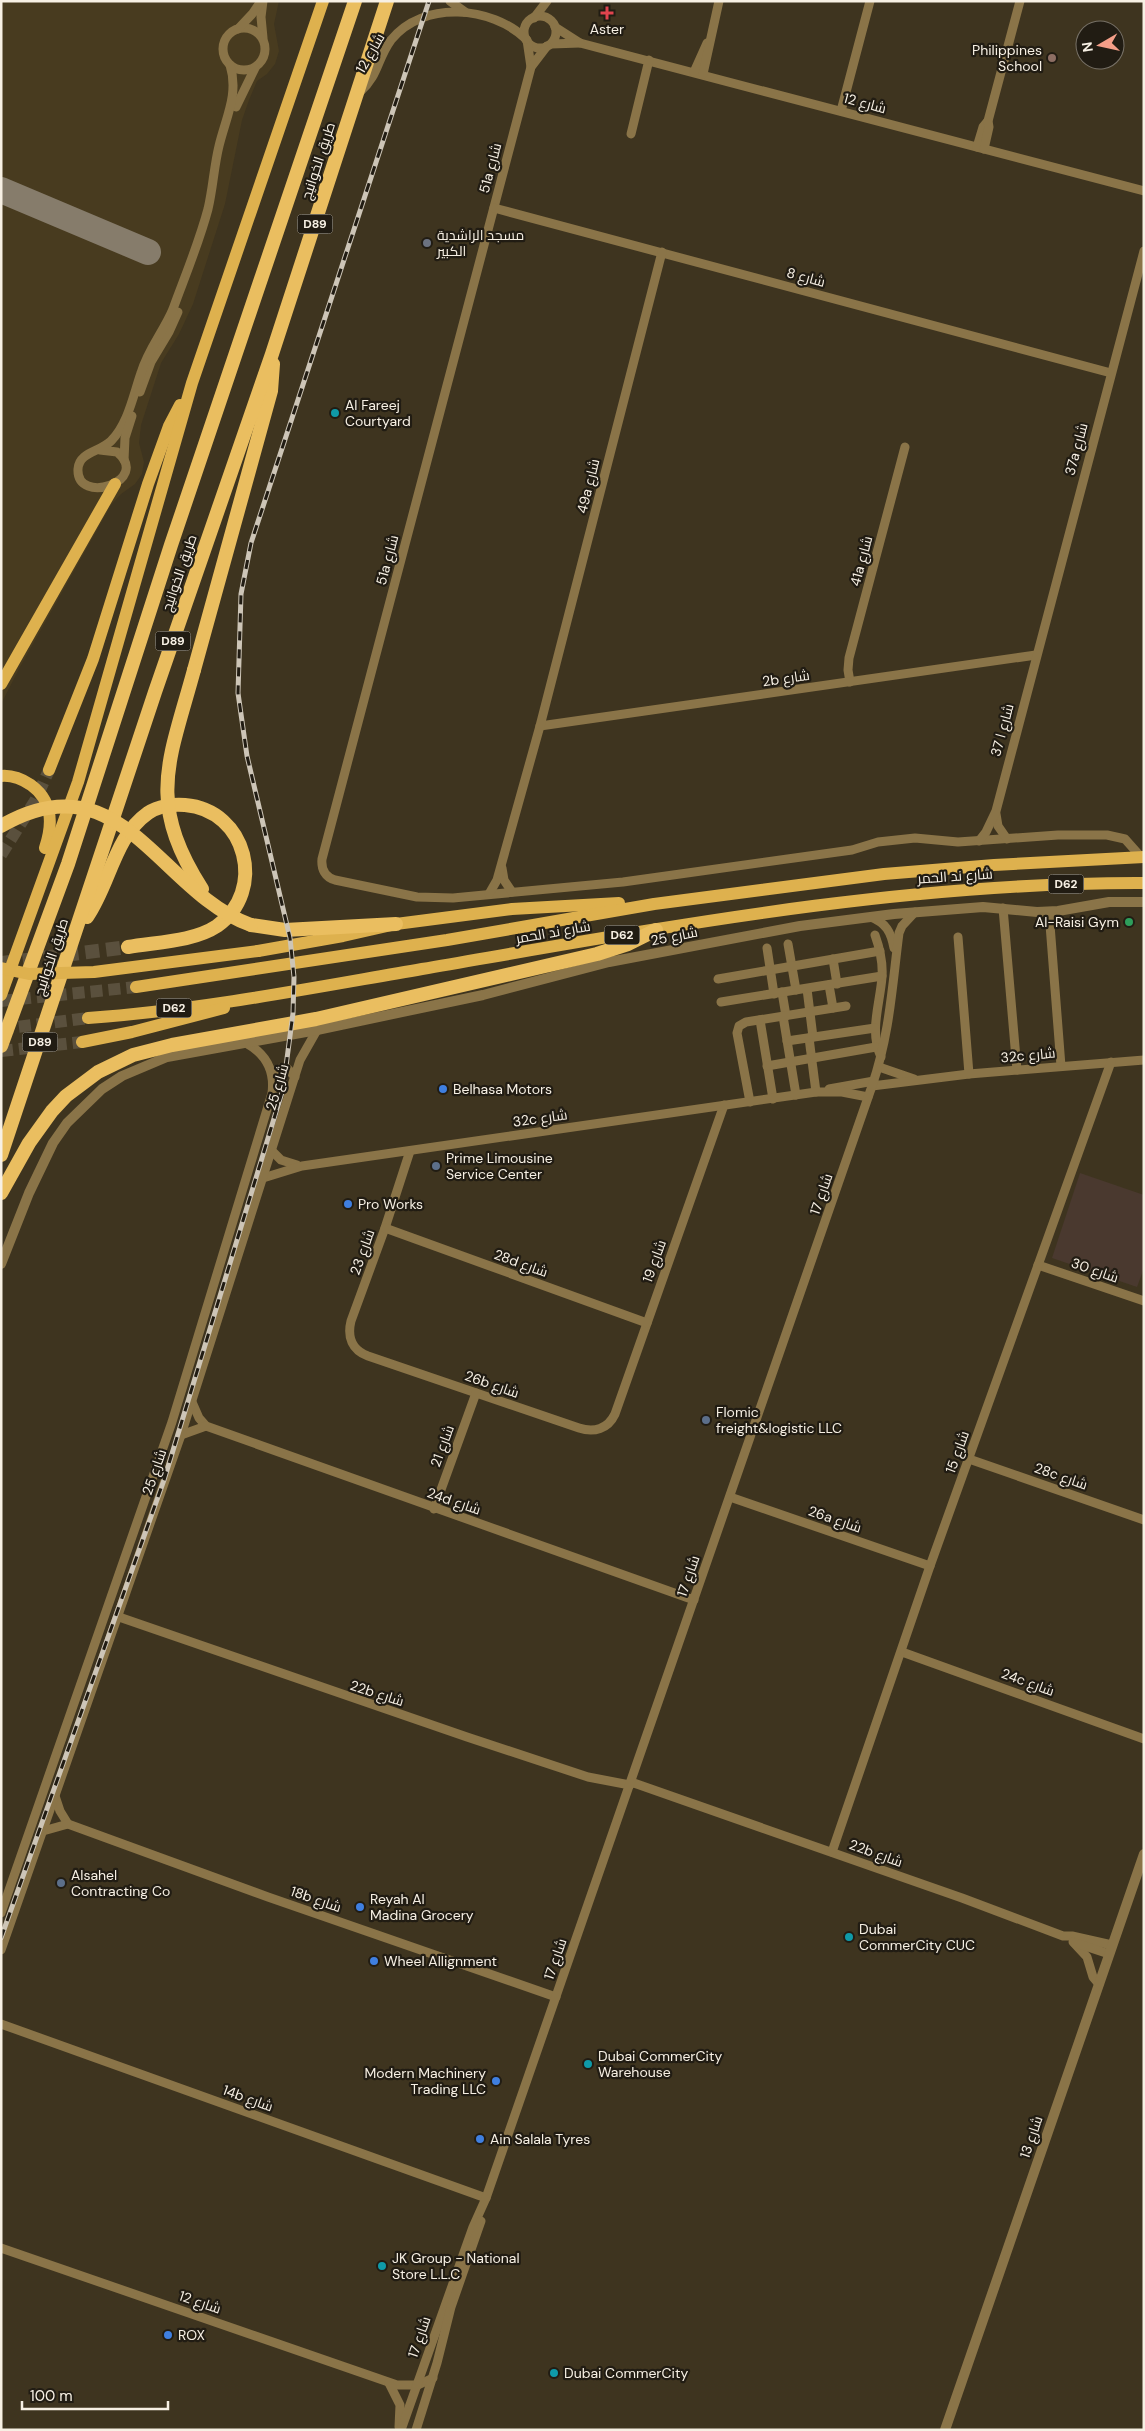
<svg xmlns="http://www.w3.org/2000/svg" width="1145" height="2431" font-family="'DM Sans',Cairo,sans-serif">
<rect width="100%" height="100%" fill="#3e341f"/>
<path fill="#4a392f" d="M1080 1173 1144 1195V1268L1137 1287 1052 1258Z"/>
<path fill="#483b1f" d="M1 1H279L274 24 279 51 275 64 267 74 257 81 249 100 242 120 225 204 193 304 179 334 161 363 141 425 139 443 144 462 142 474 135 484 121 494 111 505 20 667 1 704Z"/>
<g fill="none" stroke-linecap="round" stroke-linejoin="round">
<path stroke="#867c6b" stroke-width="26" d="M1 190 148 252"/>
<g stroke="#5a503d" stroke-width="12" stroke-dasharray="12 6" stroke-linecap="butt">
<path d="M1 855 35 801 49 770"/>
<path d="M1 1001 136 987"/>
<path d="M1 1029 88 1018"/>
<path d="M1 1051 82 1042"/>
</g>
<path stroke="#5a503d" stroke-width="14" stroke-dasharray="14 7" stroke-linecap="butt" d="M2 963 128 947"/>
<g stroke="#8a7448" stroke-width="9">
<path d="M263 1 261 17 263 38"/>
<path d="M450 1 465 12"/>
<circle cx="540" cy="32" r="16"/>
<path d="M534 18 547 1"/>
<path d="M555 27 580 43 1144 191"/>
<circle cx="244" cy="49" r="21"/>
<path d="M238 29 253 13 261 1"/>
<path d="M527 40 531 67"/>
<path d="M551 44 580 43"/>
<path d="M547 46 531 67 322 859C321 869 325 877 335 880L417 897 453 898 623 882 852 850 878 842 915 838 958 842 1058 835H1107L1125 839 1141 857"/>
<path d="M694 72 707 43"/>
<path d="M703 74 719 1"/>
<path d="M360 92C379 75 377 59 391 40 423 0 492 6 526 39"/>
<path d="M236 107 255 68"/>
<path d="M841 111 870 1"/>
<path d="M631 134 649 60"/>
<path d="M977 147 983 127 988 121"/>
<path d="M984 149 989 127 988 121 1020 1"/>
<path d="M494 208 1111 373"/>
<path d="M140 392 151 362 169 332 178 312"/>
<path d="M100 450 117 452C152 481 76 506 78 469 79 452 100 452 111 441 128 424 133 396 141 373 148 349 164 331 173 309 185 276 199 243 208 209 213 188 214 166 219 146 226 117 239 94 230 65"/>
<path d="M124 460 125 438 132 416"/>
<path d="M850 682 848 670 849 658 905 447"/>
<path d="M540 726 1036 655"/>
<path d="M996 814 998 826 1007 839"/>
<path d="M979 841 986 832 996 811 1144 251"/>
<path d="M502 868 504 880 512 892"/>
<path d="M489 894 497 880 540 726 662 252"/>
<path d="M1003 908 1017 1070"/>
<path d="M1049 912 1061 1066"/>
<path d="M871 917C886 923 891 932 894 948"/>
<path d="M875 935C880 949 883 963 882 977 880 1004 869 1031 881 1057"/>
<path d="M958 937 969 1074"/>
<path d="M788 944 796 990"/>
<path d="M767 948 774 994"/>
<path d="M833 959 837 984"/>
<path d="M718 979 880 951"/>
<path d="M829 985 833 1008"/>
<path d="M807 989 813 1037"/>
<path d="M782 992 786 1016"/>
<path d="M721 1002 882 976"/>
<path d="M783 1016 796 1095"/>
<path d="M760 1020 773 1099"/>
<path d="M809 1038 816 1092"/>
<path d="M787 1041 875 1028"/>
<path d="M767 1066 876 1047"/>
<path d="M879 1067 914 1079"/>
<path d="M273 1075 281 1068H287L295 1077"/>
<path d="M872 1086 969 1074 1144 1060"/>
<path d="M829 1089 874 1081"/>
<path d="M750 1102 737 1033 739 1026 746 1022 846 1006"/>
<path d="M272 1151 281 1160 297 1165"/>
<path d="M410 1151 385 1228 351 1321C347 1337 352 1350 368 1356L579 1428C594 1433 608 1429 615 1414L724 1105"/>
<path d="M263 1178 302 1166 816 1092H842L868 1097"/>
<path d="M385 1228 647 1323"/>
<path d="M1038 1265 1144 1301"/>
<path d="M192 1402 199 1418 206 1426 694 1600"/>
<path d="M181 1435 206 1426"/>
<path d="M969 1459 1144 1520"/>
<path d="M730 1497 930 1566"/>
<path d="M434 1509 476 1393"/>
<path d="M119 1617 467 1737 588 1777 630 1785"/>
<path d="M902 1652 1144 1739"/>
<path d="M631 1782 962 1898 1063 1936H1072L1112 1945"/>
<path d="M55 1796 60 1811 68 1824"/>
<path d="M43 1831 68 1824 268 1897 556 1997"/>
<path d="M832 1852 930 1566 1111 1062"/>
<path d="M1 1913 172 1422 272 1093C275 1070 266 1054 246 1043"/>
<path d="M1073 1942 1087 1957 1093 1977 1099 1984"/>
<path d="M1076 1943 1109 1954"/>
<path d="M1 1950 181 1435 300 1060 317 1030"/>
<path d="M1 2024 486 2198"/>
<path d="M1 2248 397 2385H418L433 2378"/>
<path d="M389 2383 400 2405 399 2427"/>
<path d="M401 2430 473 2227 486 2198 872 1086C890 1033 892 987 899 933L902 926 915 912"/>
<path d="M416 2430 437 2363 451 2307 481 2221"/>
</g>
<g stroke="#8a7448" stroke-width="10">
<path d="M1 1264 29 1193 53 1143 67 1123 102 1089 122 1076 167 1057 317 1030 483 995 609 962 800 926 894 914 983 907 1037 912 1058 911 1109 902H1144"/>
<path d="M945 2430 1144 1854"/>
</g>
<g stroke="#deb14e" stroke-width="12">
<path d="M1 684 115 484"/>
<path d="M49 770 93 659 148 484 169 426 180 405"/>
<path d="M1 776C12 775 22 779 31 785 53 801 53 824 45 848"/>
<path d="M258 951 343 936 396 924 512 909 619 903"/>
<path d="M136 987 447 940 654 904 884 874 994 865 1144 857"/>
<path d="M1 995 78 782 192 383 323 1"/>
<path d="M88 1018C200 1010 311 988 422 969 661 928 901 882 1144 883"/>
<path d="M82 1042 132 1032 224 1008"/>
</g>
<g stroke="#eabe60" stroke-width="14">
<path d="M194 670 271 391 273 364"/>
<path d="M87 917C110 884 114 837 148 813 158 806 173 804 185 805 247 810 267 891 217 926 193 942 155 942 128 947"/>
<path d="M251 925 285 930 396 924"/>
<path d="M1 1046 68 864 171 545 355 1"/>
<path d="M1 1155 155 692 272 354 387 1"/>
<path d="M1 1193 29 1143 52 1111 66 1096 98 1072 133 1055 172 1045 316 1019 597 954 628 944 656 930"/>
</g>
<g stroke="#cdc5b7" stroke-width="5">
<path id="rail" d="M1 1938 164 1480 283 1089 293 1013 294 977 290 938 247 756 238 693 241 594 251 543 429 1"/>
</g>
<use href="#rail" stroke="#211c13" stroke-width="3" stroke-dasharray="9" stroke-linecap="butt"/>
<path stroke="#deb14e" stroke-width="12" d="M1 968 29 974 94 972 258 951"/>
<g stroke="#eabe60" stroke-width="14">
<path d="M194 670C169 762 146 801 202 889"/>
<path d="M1 826C121 756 159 892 251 925"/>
</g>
</g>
<path fill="#e0444e" stroke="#211c13" stroke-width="2" d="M604.5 5.5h5v5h5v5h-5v5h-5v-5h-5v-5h5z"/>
<circle fill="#8d6e63" stroke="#211c13" stroke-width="2" cx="1052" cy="58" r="5"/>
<circle fill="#6b7280" stroke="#211c13" stroke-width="2" cx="427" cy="243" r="5"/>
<g fill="#0f9aa8" stroke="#211c13" stroke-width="2">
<circle cx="335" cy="413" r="5"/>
<circle cx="849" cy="1937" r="5"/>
<circle cx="588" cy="2064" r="5"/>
<circle cx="382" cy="2266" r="5"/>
<circle cx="554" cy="2373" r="5"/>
</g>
<circle fill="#2e9e5b" stroke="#211c13" stroke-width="2" cx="1129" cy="922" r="5"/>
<g fill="#3f7fe0" stroke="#211c13" stroke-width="2">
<circle cx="443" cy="1089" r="5"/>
<circle cx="348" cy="1204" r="5"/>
<circle cx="360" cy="1907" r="5"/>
<circle cx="374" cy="1961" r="5"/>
<circle cx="496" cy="2081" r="5"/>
<circle cx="480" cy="2139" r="5"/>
<circle cx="168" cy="2335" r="5"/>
</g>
<g fill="#5c6f8a" stroke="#211c13" stroke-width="2">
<circle cx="436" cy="1166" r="5"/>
<circle cx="706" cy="1420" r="5"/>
<circle cx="61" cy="1883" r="5"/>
</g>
<g text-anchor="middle" stroke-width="4.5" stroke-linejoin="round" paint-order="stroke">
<g fill="#211c13" stroke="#b7b0a5" stroke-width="1">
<rect x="297.5" y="214.5" width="35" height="19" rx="4"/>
<rect x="155.5" y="631.5" width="35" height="19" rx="4"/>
<rect x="1048.5" y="874.5" width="35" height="19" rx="4"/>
<rect x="604.5" y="925.5" width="35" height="19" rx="4"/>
<rect x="156.5" y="998.5" width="35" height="19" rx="4"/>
<rect x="22.5" y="1032.5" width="35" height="19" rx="4"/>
</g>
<g font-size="12" font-weight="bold" fill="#f7f0e4">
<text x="315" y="228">D89</text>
<text x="173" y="645">D89</text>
<text x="1066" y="888">D62</text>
<text x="622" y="939">D62</text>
<text x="174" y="1012">D62</text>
<text x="40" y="1046">D89</text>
</g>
<g font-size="14" fill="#f7f0e4" stroke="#211c13" text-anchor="start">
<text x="607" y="34" text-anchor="middle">Aster</text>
<text x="1042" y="55" text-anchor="end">Philippines<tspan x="1042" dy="16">School</tspan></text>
<text x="437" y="240">مسجد الراشدية<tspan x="437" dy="16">الكبير</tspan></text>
<text x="345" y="410">Al Fareej<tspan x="345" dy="16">Courtyard</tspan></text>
<text x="1119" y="927" text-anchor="end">Al-Raisi Gym</text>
<text x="453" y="1094">Belhasa Motors</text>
<text x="446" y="1163">Prime Limousine<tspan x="446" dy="16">Service Center</tspan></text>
<text x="358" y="1209">Pro Works</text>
<text x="716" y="1417">Flomic<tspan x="716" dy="16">freight&amp;logistic LLC</tspan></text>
<text x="71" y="1880">Alsahel<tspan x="71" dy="16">Contracting Co</tspan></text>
<text x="370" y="1904">Reyah Al<tspan x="370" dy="16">Madina Grocery</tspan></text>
<text x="859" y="1934">Dubai<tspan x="859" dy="16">CommerCity CUC</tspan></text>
<text x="384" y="1966">Wheel Allignment</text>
<text x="598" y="2061">Dubai CommerCity<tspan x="598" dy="16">Warehouse</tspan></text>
<text x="486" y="2078" text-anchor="end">Modern Machinery<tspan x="486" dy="16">Trading LLC</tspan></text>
<text x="490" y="2144">Ain Salala Tyres</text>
<text x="392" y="2263">JK Group - National<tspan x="392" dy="16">Store L.L.C</tspan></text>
<text x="178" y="2340">ROX</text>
<text x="564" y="2378">Dubai CommerCity</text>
</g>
<g font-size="14" fill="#f7f0e4" stroke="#211c13">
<text transform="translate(370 53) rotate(-60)" y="5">شارع 12</text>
<text transform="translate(865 103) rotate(15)" y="5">شارع 12</text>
<text transform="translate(318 161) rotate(-72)" y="5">طريق الخوانيج</text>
<text transform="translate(490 168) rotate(-75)" y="5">51a شارع</text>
<text transform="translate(806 277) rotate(15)" y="5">شارع 8</text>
<text transform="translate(1076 449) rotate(-75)" y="5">37a شارع</text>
<text transform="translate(588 486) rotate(-76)" y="5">49a شارع</text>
<text transform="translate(387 560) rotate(-75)" y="5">51a شارع</text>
<text transform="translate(861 561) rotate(-75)" y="5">41a شارع</text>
<text transform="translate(179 573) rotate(-71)" y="5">طريق الخوانيج</text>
<text transform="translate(786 678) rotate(-8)" y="5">2b شارع</text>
<text transform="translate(1002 730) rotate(-75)" y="5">شارع ا 37</text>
<text transform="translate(955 876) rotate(-4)" y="5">شارع ند الحمر</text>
<text transform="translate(553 932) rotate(-10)" y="5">شارع ند الحمر</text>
<text transform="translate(674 936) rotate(-11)" y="5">شارع 25</text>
<text transform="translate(51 957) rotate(-72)" y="5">طريق الخوانيج</text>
<text transform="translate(1028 1055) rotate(-5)" y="5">32c شارع</text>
<text transform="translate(277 1087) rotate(-73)" y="5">شارع 25</text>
<text transform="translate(540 1118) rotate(-8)" y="5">32c شارع</text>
<text transform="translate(821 1194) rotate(-71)" y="5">شارع 17</text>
<text transform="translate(362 1252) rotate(-70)" y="5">شارع 23</text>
<text transform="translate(654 1261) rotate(-70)" y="5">شارع 19</text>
<text transform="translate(521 1263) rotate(20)" y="5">28d شارع</text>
<text transform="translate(1095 1270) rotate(19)" y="5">شارع 30</text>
<text transform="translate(492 1384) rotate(19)" y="5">26b شارع</text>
<text transform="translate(442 1446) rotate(-70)" y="5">شارع 21</text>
<text transform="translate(957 1452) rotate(-70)" y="5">شارع 15</text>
<text transform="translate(154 1472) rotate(-71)" y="5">شارع 25</text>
<text transform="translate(1061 1476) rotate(19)" y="5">28c شارع</text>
<text transform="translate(454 1501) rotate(19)" y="5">24d شارع</text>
<text transform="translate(835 1519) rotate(19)" y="5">26a شارع</text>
<text transform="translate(688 1576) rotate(-71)" y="5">شارع 17</text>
<text transform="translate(1028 1682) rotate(20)" y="5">24c شارع</text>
<text transform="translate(377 1693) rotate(18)" y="5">22b شارع</text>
<text transform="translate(876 1853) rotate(20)" y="5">22b شارع</text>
<text transform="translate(316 1899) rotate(19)" y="5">18b شارع</text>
<text transform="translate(555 1959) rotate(-71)" y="5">شارع 17</text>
<text transform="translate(248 2098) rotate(20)" y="5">14b شارع</text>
<text transform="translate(1031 2137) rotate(-71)" y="5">شارع 13</text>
<text transform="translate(200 2302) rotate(19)" y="5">شارع 12</text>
<text transform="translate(419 2337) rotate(-71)" y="5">شارع 17</text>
</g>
</g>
<rect width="1145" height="2431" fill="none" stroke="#f7f0e4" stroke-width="5"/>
<g transform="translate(1100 45) rotate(261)"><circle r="24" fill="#211c13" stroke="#777167"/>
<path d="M0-4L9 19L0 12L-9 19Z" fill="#f49e88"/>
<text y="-8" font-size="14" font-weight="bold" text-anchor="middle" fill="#f7f0e4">N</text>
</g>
<path d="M22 2401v8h146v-8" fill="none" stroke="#f7f0e4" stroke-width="2.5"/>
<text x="30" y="2401" font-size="15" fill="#f7f0e4" stroke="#211c13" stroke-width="4" paint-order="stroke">100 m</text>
</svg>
